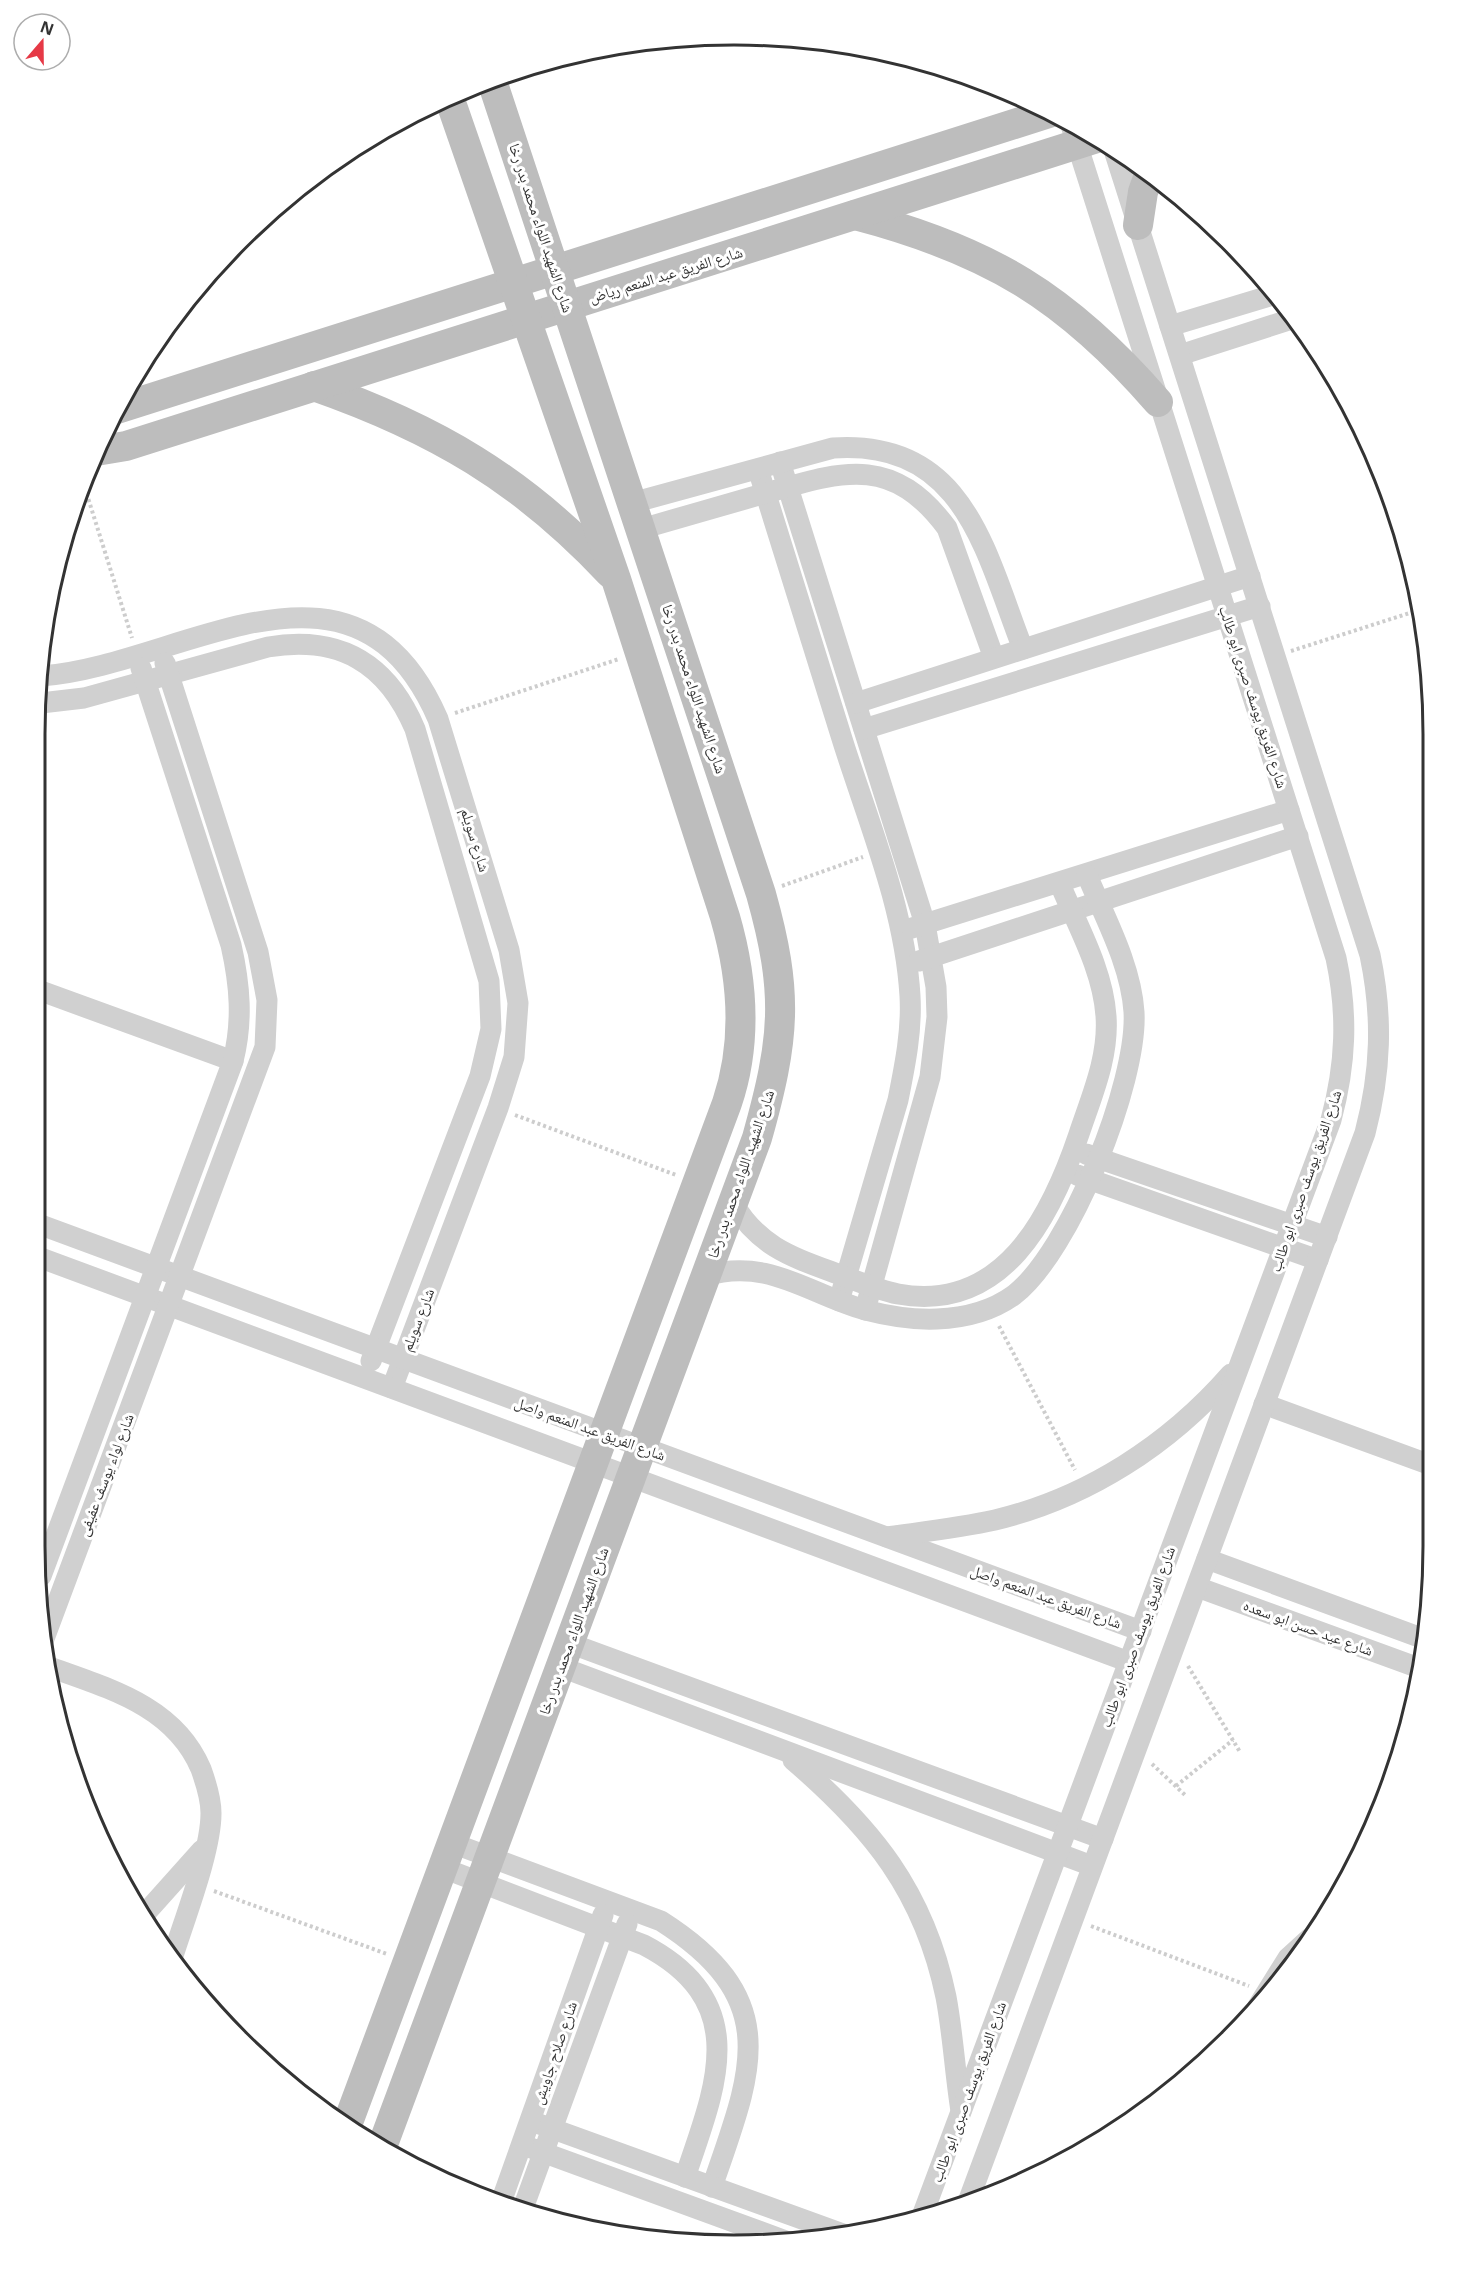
<svg xmlns="http://www.w3.org/2000/svg" width="1468" height="2280" font-family="'Noto Sans','Noto Naskh Arabic',sans-serif">
<rect width="100%" height="100%" fill="#fff"/>
<g fill="none" stroke-linecap="round" stroke-linejoin="round">
<g stroke="#cdcdcd" stroke-width="4" stroke-dasharray="3 3" stroke-linecap="butt">
<path d="M83 482 132 638"/>
<path d="M1291 651 1419 610"/>
<path d="M455 713 619 659"/>
<path d="M782 886 863 857"/>
<path d="M515 1115 676 1175"/>
<path d="M999 1326 1075 1470"/>
<path d="M1188 1666 1240 1752"/>
<path d="M1152 1764 1185 1795"/>
<path d="M1176 1786 1233 1740"/>
<path d="M214 1891 387 1954"/>
<path d="M1091 1926 1249 1986"/>
</g>
<g stroke="#d0d0d0" stroke-width="21">
<path d="M1170 326 1276 294"/>
<path d="M1180 355 1295 318"/>
<path d="M780 462 925 924 936 987 937 1017 930 1077 865 1310"/>
<path d="M758 469C786 560 815 651 843 742 869 824 905 909 910 996 912 1031 905 1065 898 1100L839 1301"/>
<path d="M632 503 833 448C965 439 985 552 1023 649"/>
<path d="M641 529C680 518 720 506 759 495 838 473 890 451 947 528L994 658"/>
<path d="M41 676C181 666 354 526 438 719L509 950 518 1003 514 1057 498 1108 392 1388"/>
<path d="M41 703 84 698 268 647C340 635 387 663 415 729L489 981 491 1029 480 1076 371 1361"/>
<path d="M856 703 1250 576"/>
<path d="M864 729 1260 606"/>
<path d="M912 928 1289 810"/>
<path d="M919 961 1298 836"/>
<path d="M41 991 233 1061"/>
<path d="M1086 1154 1327 1237"/>
<path d="M1077 1175 1318 1260"/>
<path d="M733 1203C759 1247 792 1257 838 1274 857 1281 878 1290 898 1294 1003 1313 1051 1217 1079 1134 1092 1095 1109 1057 1106 1016 1103 970 1077 925 1060 884"/>
<path d="M41 1225 1141 1631"/>
<path d="M41 1258 1129 1662"/>
<path d="M705 1276C768 1257 808 1294 865 1310 888 1316 913 1320 937 1319 964 1318 992 1311 1014 1295 1070 1252 1138 1082 1134 1012 1131 965 1105 918 1087 875"/>
<path d="M1264 1404 1428 1464"/>
<path d="M887 1537C922 1532 959 1528 995 1520 1087 1498 1169 1445 1231 1374"/>
<path d="M1207 1559 1427 1640"/>
<path d="M41 1576 233 1061C243 1021 240 985 231 945L141 668"/>
<path d="M1197 1587 1419 1668"/>
<path d="M569 1643 1103 1839"/>
<path d="M42 1644 265 1047 267 1000 258 952 165 663"/>
<path d="M47 1666C107 1688 174 1705 201 1769 206 1783 211 1798 211 1813 211 1852 184 1920 172 1959"/>
<path d="M561 1667 1092 1866"/>
<path d="M793 1760C872 1828 924 1891 946 1997 953 2034 955 2073 961 2111"/>
<path d="M452 1843 661 1921C785 2000 752 2071 712 2187"/>
<path d="M443 1868 644 1945C753 2002 716 2086 685 2177"/>
<path d="M143 1916 202 1850"/>
<path d="M1255 2011 1288 1958 1310 1938"/>
<path d="M531 2121 846 2235"/>
<path d="M531 2148 786 2241"/>
<path d="M968 2202 1365 1133C1381 1072 1383 1017 1370 955L1114 150"/>
<path d="M500 2205 603 1915"/>
<path d="M522 2211 627 1924"/>
<path d="M921 2219 1331 1120C1346 1064 1348 1014 1336 958L1070 122"/>
</g>
<g stroke="#bdbdbd" stroke-width="30">
<path d="M855 215C989 250 1067 297 1158 402"/>
<path d="M1138 225 1143 192 1149 175"/>
<path d="M314 386C434 428 522 479 610 573"/>
<path d="M117 409 1049 113"/>
<path d="M96 451 126 446 1097 138"/>
<path d="M347 2125 727 1103C748 1041 743 979 725 917L616 579 449 97"/>
<path d="M382 2147 757 1138C785 1038 789 994 761 894L492 81"/>
</g>
</g>
<g text-anchor="middle" stroke-width="6" stroke-linejoin="round" paint-order="stroke">
<g font-size="15" fill="#333" stroke="#fff">
<text transform="translate(541 228) rotate(72)" y="5">شارع الشهيد اللواء محمد بدر رخا</text>
<text transform="translate(666 275) rotate(-17)" y="5">شارع الفريق عبد المنعم رياض</text>
<text transform="translate(694 689) rotate(72)" y="5">شارع الشهيد اللواء محمد بدر رخا</text>
<text transform="translate(1253 697) rotate(72)" y="5">شارع الفريق يوسف صبرى ابو طالب</text>
<text transform="translate(475 840) rotate(73)" y="5">شارع سويلم</text>
<text transform="translate(741 1174) rotate(-71)" y="5">شارع الشهيد اللواء محمد بدر رخا</text>
<text transform="translate(1306 1181) rotate(-71)" y="5">شارع الفريق يوسف صبرى ابو طالب</text>
<text transform="translate(418 1320) rotate(-69)" y="5">شارع سويلم</text>
<text transform="translate(590 1429) rotate(20)" y="5">شارع الفريق عبد المنعم واصل</text>
<text transform="translate(106 1475) rotate(-69)" y="5">شارع لواء يوسف عفيفى</text>
<text transform="translate(1046 1597) rotate(20)" y="5">شارع الفريق عبد المنعم واصل</text>
<text transform="translate(1308 1628) rotate(20)" y="5">شارع عيد حسن ابو سعده</text>
<text transform="translate(574 1631) rotate(-70)" y="5">شارع الشهيد اللواء محمد بدر رخا</text>
<text transform="translate(1138 1637) rotate(-70)" y="5">شارع الفريق يوسف صبرى ابو طالب</text>
<text transform="translate(555 2053) rotate(-71)" y="5">شارع صلاح جاويش</text>
<text transform="translate(969 2092) rotate(-70)" y="5">شارع الفريق يوسف صبرى ابو طالب</text>
</g>
</g>
<path d="M0 0H1468V2280H0ZM734 45H734A689 689 0 0 1 1423 734V1546A689 689 0 0 1 734 2235H734A689 689 0 0 1 45 1546V734A689 689 0 0 1 734 45Z" fill="#fff" fill-rule="evenodd"/>
<path fill="none" stroke="#333" stroke-width="3" d="M734 45H734A689 689 0 0 1 1423 734V1546A689 689 0 0 1 734 2235H734A689 689 0 0 1 45 1546V734A689 689 0 0 1 734 45Z"/>
<g transform="translate(42 42) rotate(20)"><circle r="28" fill="#ffffff" stroke="#adadad" stroke-width="1.5"/>
<path d="M0-4.5L10 22L0 15L-10 22Z" fill="#e63946"/>
<text y="-9" font-size="16" font-weight="bold" text-anchor="middle" fill="#333333">N</text>
</g>
</svg>
